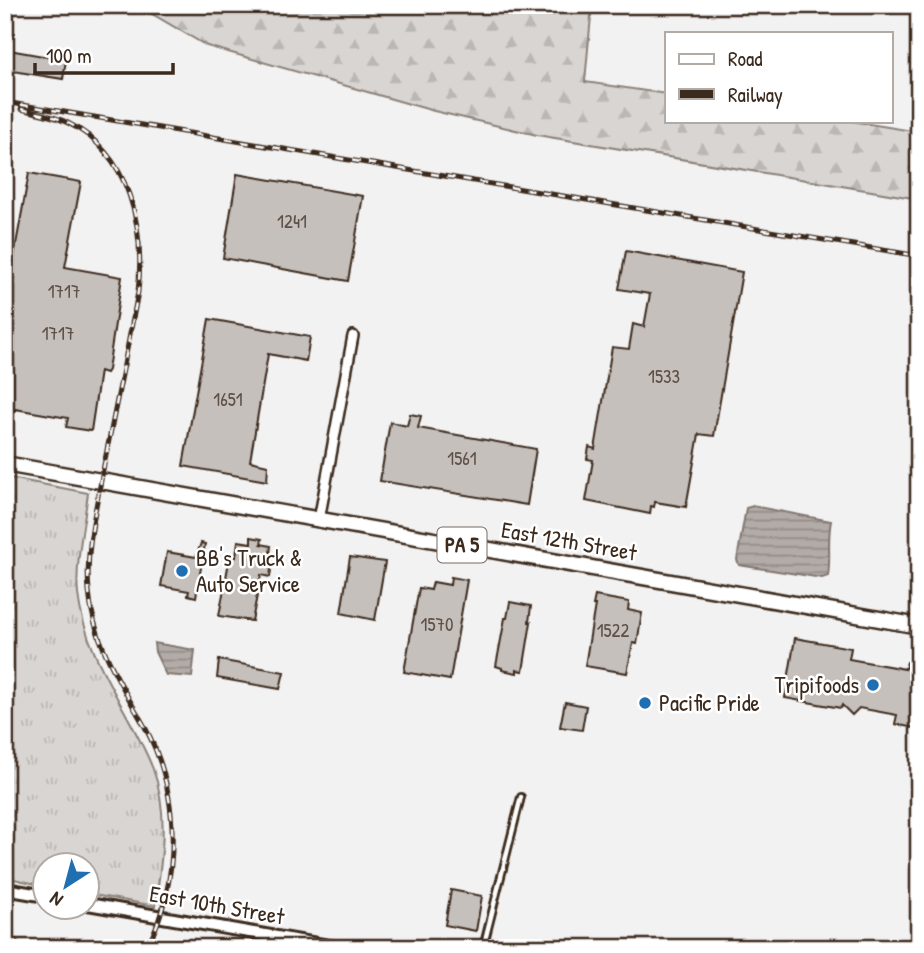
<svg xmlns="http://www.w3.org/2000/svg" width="924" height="953" font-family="'Patrick Hand',sans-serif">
<defs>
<pattern id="grass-tufts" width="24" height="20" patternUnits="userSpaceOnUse" patternTransform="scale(1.75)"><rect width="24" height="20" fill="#d8d5d2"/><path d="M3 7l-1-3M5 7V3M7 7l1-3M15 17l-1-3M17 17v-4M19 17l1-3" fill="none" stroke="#bab7b4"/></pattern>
<pattern id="forest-firs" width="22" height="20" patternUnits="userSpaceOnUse" patternTransform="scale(1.75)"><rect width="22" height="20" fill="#d8d5d2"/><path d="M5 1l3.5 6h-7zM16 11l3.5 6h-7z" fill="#bab7b4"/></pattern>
<pattern id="water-rules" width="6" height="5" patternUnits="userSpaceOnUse" patternTransform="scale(1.75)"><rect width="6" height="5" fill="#b2aba7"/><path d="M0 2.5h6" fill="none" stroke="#928b87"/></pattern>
</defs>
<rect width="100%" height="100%" fill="#f3f2f2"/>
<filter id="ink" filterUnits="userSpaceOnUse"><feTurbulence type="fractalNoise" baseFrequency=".0143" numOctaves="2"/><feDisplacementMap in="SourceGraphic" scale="14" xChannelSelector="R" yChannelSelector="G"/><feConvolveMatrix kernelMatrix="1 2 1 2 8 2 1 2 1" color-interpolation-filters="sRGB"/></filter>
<g filter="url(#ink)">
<path fill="url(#grass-tufts)" stroke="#8a8078" stroke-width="2" d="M5 477 88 493C84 524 75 564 78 594 85 658 130 711 153 769 169 812 162 862 155 906L88 894V866H46L45 886 5 877Z"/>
<path fill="url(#forest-firs)" stroke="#8a8078" stroke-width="2" d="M137 5H592L585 82 667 94V121H851L919 132V199L537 135 434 111 207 46Z"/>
<g fill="url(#water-rules)" stroke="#827770" stroke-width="2">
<path d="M753 506 831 521C827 540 831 558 828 576L822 578 739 565 737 560 746 508Z"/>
<path d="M154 643 195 650 192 677 166 675 155 652Z"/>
</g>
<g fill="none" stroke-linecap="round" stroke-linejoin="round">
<path stroke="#827770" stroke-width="2.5" d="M5 928 24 948"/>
</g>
<g fill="#c6c0bd" stroke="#3b2a1e" stroke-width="2">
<path d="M9 50 66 60 63 79 6 70Z"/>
<path d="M29 173 81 182 65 267 122 277 108 370 106 373 100 371 91 431 66 427 68 418 15 409V412L5 410V305Z"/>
<path d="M237 174 363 196 348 281 223 258Z"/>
<path d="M626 251 742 272 714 436 699 434 686 507 655 502 654 507 651 506 650 514 586 501 593 460 587 459 589 447 595 449 612 347 629 349 633 324 644 327 650 294 619 289Z"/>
<path d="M209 319 310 337 306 361 268 354 250 461 268 465 267 481 183 466Z"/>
<path d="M410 414 421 416 418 428 536 449 527 505 380 481 390 422 407 426Z"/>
<path d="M251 537 262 539 261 544 271 546 269 562 272 563 270 577 261 575 252 621 219 616 230 556 236 557 238 541 251 543Z"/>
<path d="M201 543 205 544 196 597 188 595 189 591 161 586 167 552 196 557Z"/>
<path d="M350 557 385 562 375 620 341 613Z"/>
<path d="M451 577 467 580 450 680 404 672 419 588 431 590 433 582 450 585Z"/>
<path d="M595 596 629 602 628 610 642 613 637 644 633 643 627 673 585 666 595 605H593Z"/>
<path d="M510 602 531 606 529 622H531L523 671 517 670V673L502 670V668L496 666 505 618H507Z"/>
<path d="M795 638 851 648 849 659 905 669 907 662 919 663V729L895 724 897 715 859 708 852 715 842 705 841 708 785 698Z"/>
<path d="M219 660 284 672 280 689 217 678Z"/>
<path d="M565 702 586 706 582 730 560 727Z"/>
<path d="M451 890 482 896 476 931 445 925Z"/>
</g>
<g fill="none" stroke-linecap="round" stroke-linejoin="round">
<g stroke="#3b2a1e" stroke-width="10">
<path id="service" d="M483 948 521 797"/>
</g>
<g stroke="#3b2a1e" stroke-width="14">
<path id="minor" d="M319 520 353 336"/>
</g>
<g stroke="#3b2a1e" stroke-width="16">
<g id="tertiary">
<path d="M5 889 46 896"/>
<path d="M88 904 340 948"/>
</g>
</g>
<g stroke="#3b2a1e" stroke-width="19">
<path id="primary" d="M5 464 919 626"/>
</g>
<use href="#service" stroke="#fff" stroke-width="4.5"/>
<use href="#minor" stroke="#fff" stroke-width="9"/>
<use href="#tertiary" stroke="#fff" stroke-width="10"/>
<use href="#primary" stroke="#fff" stroke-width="14"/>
<g stroke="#3b2a1e" stroke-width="5">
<g id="rail">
<path d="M5 102 919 256"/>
<path d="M21 109C36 113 53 115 68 123 131 154 145 228 138 292 127 351 115 410 103 470 96 509 85 550 89 591 93 642 121 684 145 727 181 795 181 879 147 948"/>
</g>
</g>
<use href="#rail" stroke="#fff" stroke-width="2.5" stroke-dasharray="8" stroke-linecap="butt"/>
</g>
</g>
<g fill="#1f6fb2" stroke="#fff" stroke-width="2.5">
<circle cx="182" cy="571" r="7"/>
<circle cx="873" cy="685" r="7"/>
<circle cx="645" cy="703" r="7"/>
</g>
<g text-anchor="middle" stroke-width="5" stroke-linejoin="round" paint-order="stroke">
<g font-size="19" fill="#5e5046">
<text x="292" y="228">1241</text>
<text x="64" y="298">1717</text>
<text x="58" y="340">1717</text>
<text x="664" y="383">1533</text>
<text x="228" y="406">1651</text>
<text x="462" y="465">1561</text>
<text x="437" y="631">1570</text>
<text x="613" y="637">1522</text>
</g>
<rect fill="#fff" stroke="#766a62" stroke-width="2" x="437.5" y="527.5" width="49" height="35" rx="5"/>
<g font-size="21" font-weight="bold" fill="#3b2a1e">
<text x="462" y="552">PA 5</text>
</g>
<g font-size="23" fill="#3b2a1e" stroke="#fff">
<text transform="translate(569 541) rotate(10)" y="8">East 12th Street</text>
<text transform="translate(217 905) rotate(10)" y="8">East 10th Street</text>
</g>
<g font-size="23" fill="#3b2a1e" stroke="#fff" text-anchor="start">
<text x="196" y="566">BB's Truck &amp;<tspan x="196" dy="26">Auto Service</tspan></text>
<text x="859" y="693" text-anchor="end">Tripifoods</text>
<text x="659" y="711">Pacific Pride</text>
</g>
</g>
<rect width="924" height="953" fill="none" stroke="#fff" stroke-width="28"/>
<rect x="14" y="14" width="896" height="925" fill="none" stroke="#3b2a1e" stroke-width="2.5" filter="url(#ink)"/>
<rect x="665" y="32" width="228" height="91" fill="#ffffff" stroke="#b1aaa5" stroke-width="2"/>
<rect x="679" y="54" width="35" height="10" fill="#ffffff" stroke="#b1aaa5" stroke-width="2"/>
<text x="728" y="66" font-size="21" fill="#3b2a1e">Road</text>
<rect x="679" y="89" width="35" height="10" fill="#3b2a1e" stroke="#b1aaa5" stroke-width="2"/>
<text x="728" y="102" font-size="21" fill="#3b2a1e">Railway</text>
<g transform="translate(66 886) rotate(216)"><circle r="33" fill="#ffffff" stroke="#b1aaa5" stroke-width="2"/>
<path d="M0-5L12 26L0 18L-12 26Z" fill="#1f6fb2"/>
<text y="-10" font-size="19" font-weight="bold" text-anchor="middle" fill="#3b2a1e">N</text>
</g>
<path d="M35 63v10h138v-10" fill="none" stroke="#3b2a1e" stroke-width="3.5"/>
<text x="46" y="63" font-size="21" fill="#3b2a1e" stroke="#ffffff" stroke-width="5" paint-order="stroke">100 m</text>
</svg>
